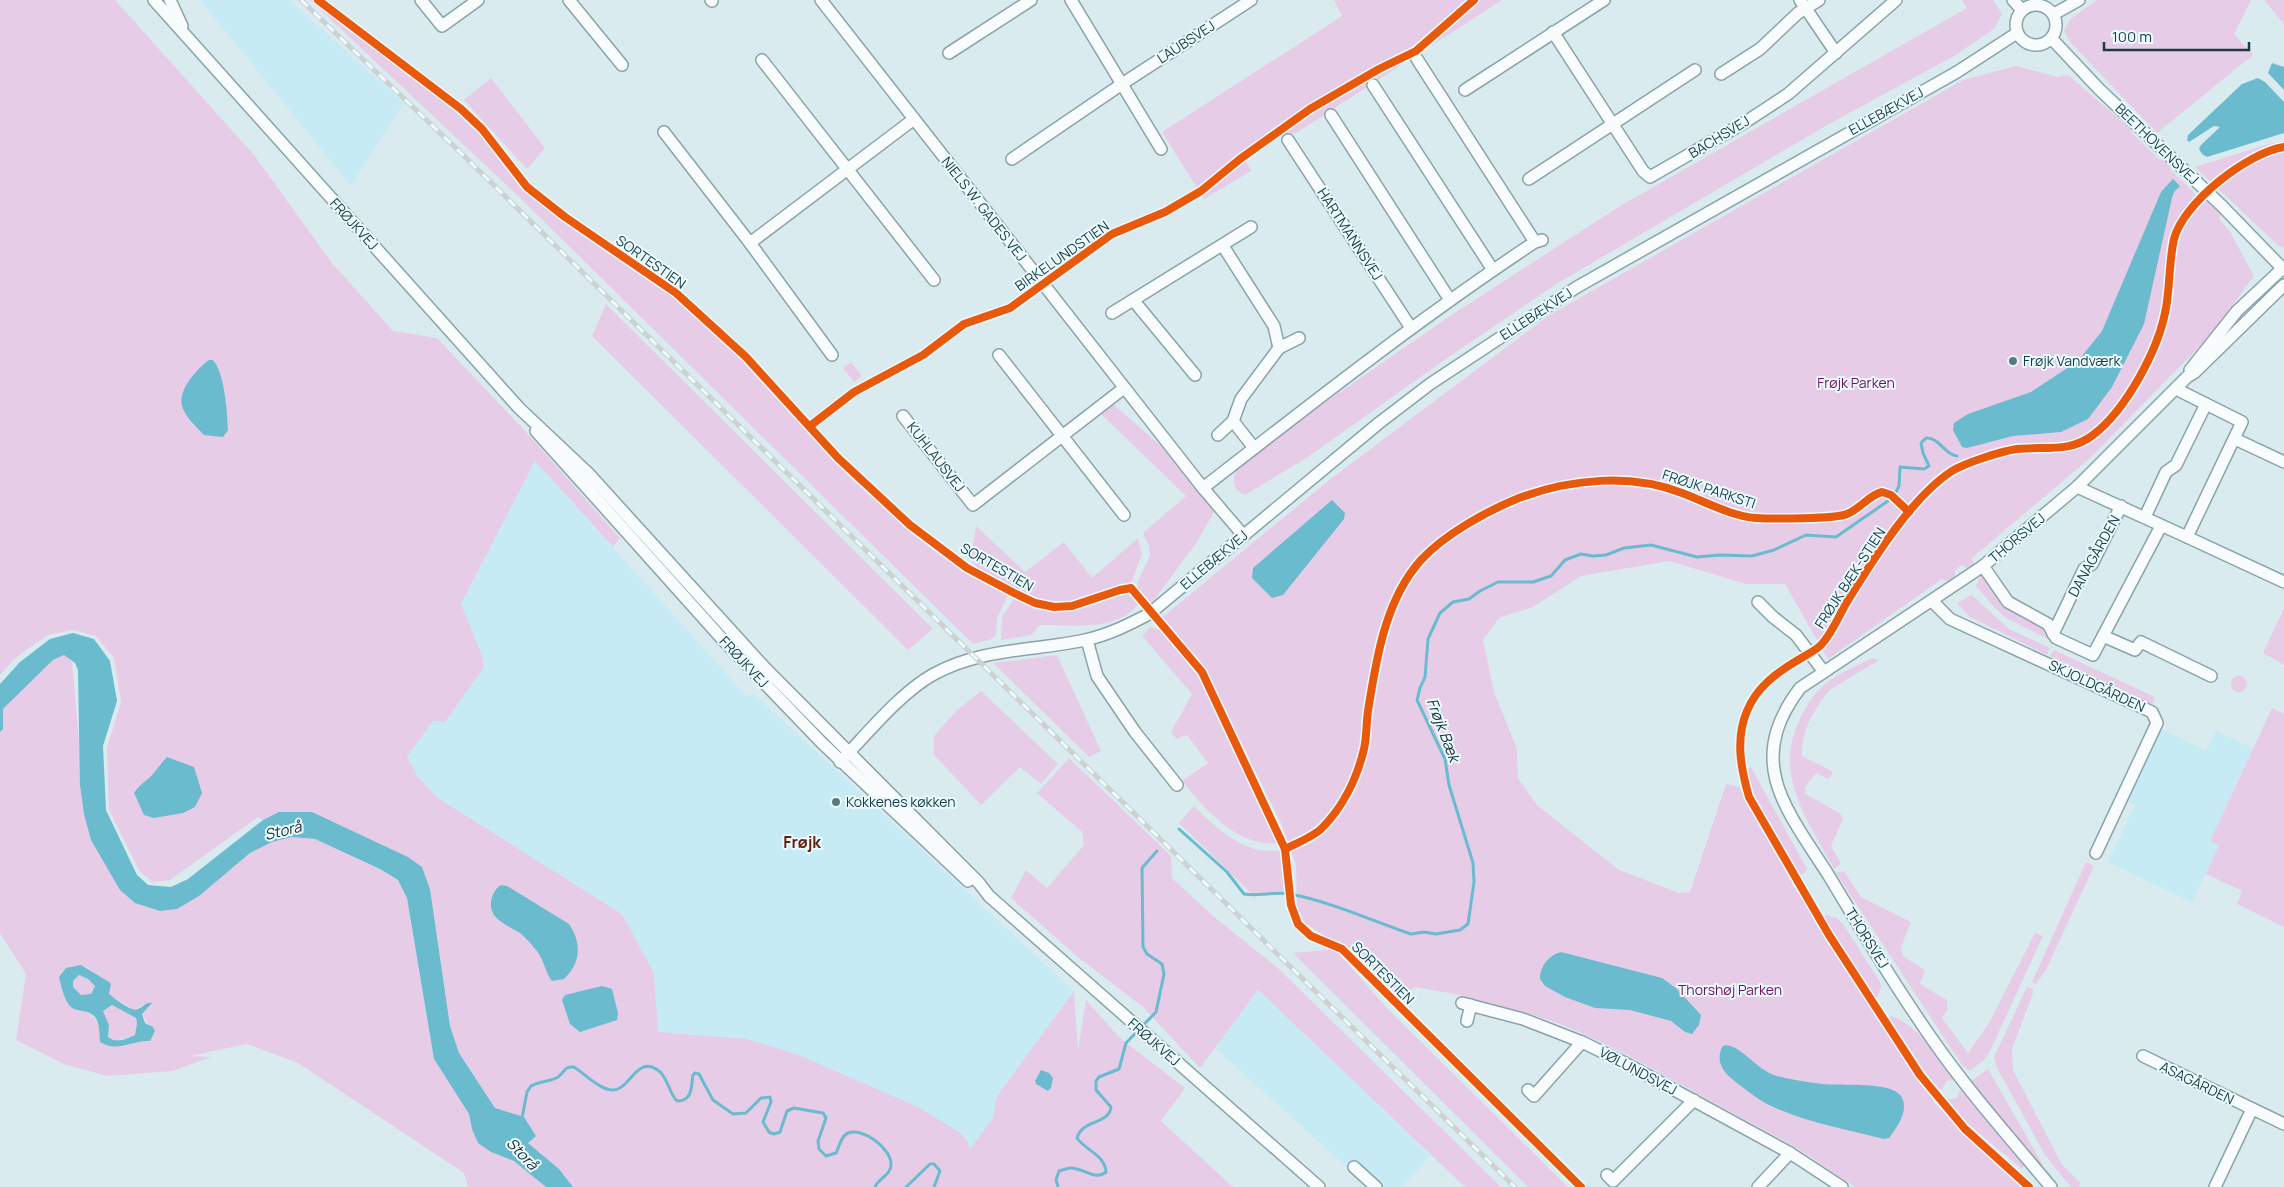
<svg xmlns="http://www.w3.org/2000/svg" width="2284" height="1187" font-family="Manrope,sans-serif">
<rect width="100%" height="100%" fill="#daebf0"/>
<g fill="#c6ebf5">
<path d="M200 0H289L404 103 351 186Z"/>
<path d="M535 461 746 696 754 694 1074 991 997 1096 993 1118 971 1148 747 1039 657 1032 654 973 622 914 438 798 418 777 407 757 433 721 484 667 483 658 461 604Z"/>
<path d="M2162 729 2206 751 2216 731 2253 748 2210 840 2219 845 2192 903 2108 862 2135 805 2127 801Z"/>
<path d="M1258 990 1431 1155 1402 1187H1369L1215 1048Z"/>
</g>
<g fill="#e7cce8" fill-rule="evenodd">
<path d="M0 0H115L254 155 332 263 393 331 437 338 528 434 620 538 613 547 535 461 461 604 483 658 484 667 445 722 433 721 407 757 418 777 438 798 622 914 654 973 658 1032 747 1039 799 1055 920 1108 962 1134 971 1148 993 1118 997 1096 1074 991 1078 1051 1086 1000 1119 1037 1185 1088 1161 1121 1233 1187H573L559 1169 527 1143 535 1136 524 1117 495 1108 459 1053 450 1026 430 889 422 867 407 857 312 812H279L263 820 258 817 170 880 153 882 140 872 109 810 107 748 121 702 114 658 96 636 72 630 48 635 15 658 0 675Z"/>
<path d="M310 0H314L457 113 484 139 525 190 544 207 673 296 746 363 850 478 933 550 958 567 1006 592 1007 597 997 618 996 635 992 639 973 644 519 197Z"/>
<path d="M1334 0H1502L1296 133 1276 137 1246 157V161L1251 171 1204 199 1162 132 1342 16Z"/>
<path d="M1962 0H1993L2002 14 1994 29 1954 56 1829 124 1558 283 1443 361 1308 457 1245 495C1233 491 1231 479 1237 470L1271 440 1447 318 1620 206 1967 8Z"/>
<path d="M2097 0H2251L2234 34 2253 55 2157 133 2071 43 2064 31 2070 19Z"/>
<path d="M2264 0H2284V24Z"/>
<path d="M2016 66 2058 77 2068 75 2131 129 2132 133 2159 159 2167 162 2171 170 2204 202 2210 201 2221 215 2219 219 2229 230 2254 276 2208 338 2089 459 1972 558 1974 564 1968 568 1962 565 1955 570V578L1950 582 1942 579 1828 659 1785 584H1746L1669 561 1581 576 1533 607 1499 618 1483 640 1494 692 1517 749 1518 778 1537 805 1619 870 1679 893 1690 892 1726 784 1739 787 1791 878 1793 887 1796 888 1878 1018 1935 1099 1934 1103 2027 1187H1855L1797 1148 1622 1052 1568 1027 1525 1012 1469 999 1461 995 1414 987 1398 1002 1368 965 1305 923 1297 906 1296 865 1282 825 1204 667 1171 630 1161 616 1165 615 1333 477 1548 316 1963 80Z"/>
<path d="M491 78 545 148 527 169 464 100Z"/>
<path d="M2284 141V248L2280 247 2195 167 2265 145Z"/>
<path d="M606 304 933 629 908 650 592 336Z"/>
<path d="M851 362 862 376 854 382 843 368Z"/>
<path d="M1113 404 1169 453 1214 512 1197 542 1154 600 1148 603 1138 589 1137 583 1150 556 1149 546 1143 533 1186 496 1101 414Z"/>
<path d="M976 526 1025 572 1064 542 1092 578 1138 538 1142 554 1131 583 1068 602 1045 601 1023 593 979 570 971 560Z"/>
<path d="M1981 575 1986 577C1995 589 2003 605 2016 613 2027 621 2043 622 2051 633L2048 639 2006 618 1995 608 1976 586Z"/>
<path d="M1126 592 1135 595 1139 603C1120 632 1069 625 1039 625L1032 635 1001 640 1002 617 1015 597C1022 601 1031 607 1039 609 1068 616 1099 598 1126 592Z"/>
<path d="M1972 595 2009 629 2050 648 2047 655 1970 617 1957 603Z"/>
<path d="M2284 608V665L2263 653Z"/>
<path d="M1150 627 1164 631 1199 677 1279 840 1278 843C1238 848 1205 809 1182 781L1208 763 1187 735 1176 739 1171 732 1192 694 1142 636Z"/>
<path d="M2054 650 2153 696 2155 698 2152 704 2050 656Z"/>
<path d="M64 655 72 661 80 754V785L120 890 199 896 250 853 272 842 292 837 315 839 380 869 398 880 407 898 434 1059 469 1114 472 1129 491 1152 514 1161 546 1187H468L464 1173 298 1063 247 1044 190 1056 211 1057 173 1071 107 1076 64 1064 16 1040 26 974 0 933V732L3 729V709L53 660ZM86 967 111 984 109 994 132 1009H137L141 1006 152 1003 142 1014 149 1025 150 1041 138 1042 122 1047 100 1037C101 1015 86 1011 69 1004L59 977Z"/>
<path d="M1057 655 1101 751 1089 757 993 663Z"/>
<path d="M1872 658 1879 660 1830 690C1814 708 1801 732 1802 756L1830 770 1833 773 1828 779 1816 773 1805 787 1806 794 1841 814 1843 819 1831 846 1841 863 1834 869C1809 822 1773 776 1799 721 1805 708 1812 696 1823 686 1836 674 1856 666 1872 658Z"/>
<circle cx="2239" cy="684" r="8"/>
<path d="M981 691 1058 764 1041 784 1020 767 981 805 934 755V736L956 711Z"/>
<path d="M2272 708 2284 714V927L2237 904 2242 891 2206 874 2219 845 2210 841Z"/>
<path d="M1069 758 1171 856 1172 878 1213 916 1278 968 1501 1187H1465L1258 990 1200 1068 1143 1007 1079 958 1011 898 1026 870 1047 888 1084 845 1082 832 1037 793Z"/>
<path d="M1751 767 1807 869 1805 873 1798 876 1754 796 1746 769Z"/>
<path d="M1194 806C1211 823 1231 842 1255 849 1263 852 1274 850 1283 851L1287 892 1252 894 1179 823Z"/>
<path d="M2086 862 2094 866 2046 970 2036 984 2032 982Z"/>
<path d="M1844 871 1861 897 1911 922 1901 947 1903 956 1925 970 1920 984 1947 1000 1948 1009 1942 1018 1968 1053 1989 1023 2035 933 2043 936 1990 1051 1984 1060 1970 1071 1962 1065 1836 873Z"/>
<path d="M1826 915 1837 918 1843 924 1880 982 1881 987 1877 997H1873L1823 918Z"/>
<path d="M1335 949 1387 1008 1568 1187H1528L1293 953Z"/>
<path d="M79 975 88 979 95 986 91 994 81 995 73 987V981Z"/>
<path d="M2027 987 2033 989V993L2012 1049 2013 1070 2062 1165 2081 1183 2079 1187H2071L2045 1155 1996 1066 1994 1057Z"/>
<path d="M112 1005 136 1018 137 1023 135 1035 116 1041 108 1037 109 1025 103 1011Z"/>
<path d="M1891 1016C1918 1024 1940 1059 1955 1080L1946 1081 1943 1089H1937L1889 1018Z"/>
<path d="M1988 1069 2043 1165 2040 1166 1971 1081Z"/>
<path d="M1961 1088 2024 1166 2022 1169 1960 1117 1946 1100 1957 1098Z"/>
</g>
<g fill="#6abbce" fill-rule="evenodd">
<path d="M2272 63 2284 67V90L2268 73Z"/>
<path d="M2258 78 2265 82 2284 102V133L2207 157 2202 154 2199 149 2201 145 2220 127 2214 126 2189 142 2187 140 2188 135 2242 84Z"/>
<path d="M2173 179 2180 186 2174 192 2172 198 2144 324 2112 387 2088 419 2061 432 2013 436 1967 448 1962 447 1953 430 1954 423 1968 414 2031 392 2078 361 2102 331 2161 192Z"/>
<path d="M209 360H213C225 374 227 412 228 430L223 437 204 435C197 427 185 417 182 406 178 389 197 369 209 360Z"/>
<path d="M1332 500 1345 513 1344 519 1283 595 1272 598 1252 578 1253 568Z"/>
<path d="M73 633 94 639 110 661 117 701 103 746 106 810 137 875 148 885 171 887 188 879 263 820 279 812H312L408 857 422 867 430 889 450 1026 459 1053 495 1108 524 1117 536 1136 528 1143 559 1169 573 1187H546L514 1161 491 1152 478 1143 472 1129 469 1114 434 1059 407 898 398 880 380 869 315 839 292 837 272 842 250 853 199 896 177 909 160 911 135 903 120 890 91 840 84 814 80 785 78 670 75 663 64 655 53 660 3 709V729L0 732V684L20 662 50 639Z"/>
<path d="M167 757 194 767 202 793 195 807 183 813 154 818 144 815 134 793C139 786 142 784 148 779 155 773 160 764 167 757Z"/>
<path d="M501 885 507 886 569 924C582 943 581 963 564 979L552 981C545 972 544 959 536 950 532 945 526 938 520 933 508 925 489 920 491 902 492 895 495 889 501 885Z"/>
<path d="M1561 952 1662 978 1677 989 1701 1015 1699 1025 1692 1034 1685 1032 1671 1021 1630 1010 1595 1008 1565 997 1545 986 1540 979C1540 966 1549 955 1561 952Z"/>
<path d="M81 965 109 982 111 984 109 994C115 998 130 1012 138 1009 144 1007 145 1002 152 1003L142 1014 145 1023 153 1027 155 1031 150 1041C133 1040 117 1053 100 1042 99 1031 101 1016 87 1012 81 1010 76 1011 71 1007 65 1002 61 986 59 977L66 968ZM79 975 88 979 95 986 91 994 81 995 73 987V981ZM112 1005 136 1018 137 1023 135 1035C125 1039 117 1044 108 1037L109 1025 103 1011Z"/>
<path d="M602 986 612 989 618 1013 617 1020 580 1032 570 1024 562 1000 565 995Z"/>
<path d="M1725 1045C1743 1046 1757 1071 1777 1076 1791 1080 1808 1082 1822 1084 1840 1086 1891 1081 1901 1096 1910 1110 1897 1127 1889 1138L1884 1139C1845 1129 1803 1122 1767 1104 1758 1099 1749 1092 1741 1086 1727 1076 1714 1065 1722 1047Z"/>
<path d="M1041 1070 1049 1073 1053 1078 1051 1088 1048 1091 1036 1084 1035 1081Z"/>
</g>
<g fill="none" stroke-linecap="round" stroke-linejoin="round">
<g stroke="#6abbce" stroke-width="3">
<path d="M1896 492 1899 486 1900 467 1924 469 1929 466 1923 453 1921 443 1926 438C1939 437 1945 455 1957 456"/>
<path d="M1179 829 1227 872 1244 894C1259 897 1275 891 1290 894 1332 902 1370 920 1411 934L1424 932 1436 934 1460 930 1468 924 1474 882 1473 863 1449 785 1445 759 1417 700 1420 688 1425 677 1428 639 1440 613 1453 602 1469 599 1480 591 1498 582H1533L1551 576 1565 560 1581 554 1593 556 1606 555 1624 548 1651 545 1697 557 1720 555 1752 556 1774 550 1806 535 1836 537 1888 501"/>
<path d="M522 1118 527 1092 531 1086C539 1081 550 1082 558 1077 565 1072 564 1066 574 1067 585 1074 601 1091 614 1090 630 1089 637 1054 659 1071 668 1078 669 1093 677 1101 693 1101 691 1087 693 1075L695 1073 699 1074 713 1100 733 1114 746 1113 761 1098 770 1097 771 1102 763 1122 769 1132 774 1134 780 1132 787 1111 794 1108 823 1113 826 1118 818 1141 819 1149 826 1156 836 1153C839 1147 841 1136 848 1133 863 1127 892 1149 891 1165 891 1175 878 1179 875 1187"/>
<path d="M906 1187 930 1164H934L940 1171 934 1187"/>
<path d="M1058 1187 1056 1180 1059 1171C1063 1170 1068 1168 1071 1168 1083 1168 1095 1181 1106 1172 1105 1155 1085 1150 1077 1138 1082 1119 1109 1125 1111 1107L1096 1090V1081L1099 1077 1119 1069 1126 1043 1156 1012 1164 974 1162 964 1147 954 1143 947 1142 868 1157 851"/>
</g>
<g stroke="#8aa3a8" stroke-width="14">
<g id="minor">
<path d="M154 0 519 408 588 473 765 668 979 883 989 896 1319 1187"/>
<path d="M170 0 182 26"/>
<path d="M421 0 442 26 478 0"/>
<path d="M569 0 622 65"/>
<path d="M711 0 712 1"/>
<path d="M821 0 1203 488 1243 535"/>
<path d="M1071 0 1161 149"/>
<path d="M1800 0 1836 53"/>
<path d="M2013 0 2022 10"/>
<circle cx="2036" cy="25" r="20"/>
<path d="M2054 14 2079 0"/>
<path d="M1553 32 1643 171 1650 177 1747 121 1788 94 1896 0"/>
<path d="M2051 38 2099 89 2222 206 2284 270"/>
<path d="M949 53 1031 0"/>
<path d="M1417 59 1535 242"/>
<path d="M762 60 934 280"/>
<path d="M1721 74 1760 49 1798 13 1819 0"/>
<path d="M1373 85 1493 270"/>
<path d="M1465 90 1604 0"/>
<path d="M1331 115 1450 300"/>
<path d="M664 132 750 243 832 355"/>
<path d="M1288 140 1411 328"/>
<path d="M1012 159 1122 84 1251 0"/>
<path d="M1529 179 1695 70"/>
<path d="M750 243 914 119"/>
<path d="M1223 246 1274 326 1279 348"/>
<path d="M1134 301 1195 375"/>
<path d="M1112 313 1251 227"/>
<path d="M999 355 1124 515"/>
<path d="M2190 370 2237 311 2284 267"/>
<path d="M2176 389 2242 422 2187 537 2284 582"/>
<path d="M903 416 973 505 1124 388"/>
<path d="M1233 421 1254 448"/>
<path d="M536 431 724 641 822 743 968 881"/>
<path d="M1218 435 1233 421 1241 399 1279 348 1299 338"/>
<path d="M2235 439 2284 462"/>
<path d="M2077 487 2187 537"/>
<path d="M1203 488C1312 403 1420 318 1535 242L1542 240"/>
<path d="M2145 517 2166 472 2176 465 2206 404"/>
<path d="M1983 566 2008 602 2048 624 2056 638 2093 655 2161 526"/>
<path d="M1758 602 1773 617 1796 635 1824 672"/>
<path d="M1933 602 1950 619 2152 712 2157 723 2096 853"/>
<path d="M2053 634 2084 569 2092 564 2121 506"/>
<path d="M2103 636 2135 650 2141 642 2211 676"/>
<path d="M1087 640 1097 676 1135 732 1177 785"/>
<path d="M840 762C867 734 901 692 934 674 982 648 1034 651 1085 640 1108 635 1128 625 1149 614L1379 423 1430 384 1577 287 1957 72 2017 33"/>
<path d="M1462 1003 1523 1019 1582 1042 1623 1062 1790 1153 1842 1187"/>
<path d="M1467 1021 1471 1005"/>
<path d="M2143 1056 2284 1124"/>
<path d="M1528 1090 1534 1096 1582 1042"/>
<path d="M1354 1167 1376 1187"/>
<path d="M1607 1175 1613 1181 1694 1100"/>
<path d="M1758 1187 1790 1153"/>
<path d="M2051 1187C2011 1139 1968 1091 1932 1039 1895 986 1862 931 1829 876 1811 847 1784 812 1776 780 1767 745 1779 716 1800 688L1983 566 2077 487 2187 377 2195 372 2284 285"/>
<path d="M2215 1187 2252 1109"/>
</g>
</g>
<use href="#minor" stroke="#f9fcfd" stroke-width="11"/>
<g stroke="#ccd2d3" stroke-width="5">
<path id="rail" d="M301 0 462 154 1515 1187"/>
</g>
<use href="#rail" stroke="#ebfbff" stroke-width="3" stroke-dasharray="9" stroke-linecap="butt"/>
<g stroke="#ebfbff" stroke-width="11">
<g id="cycleway">
<path d="M318 0 461 109 482 129 527 187 565 217 676 293 746 357 838 458 910 525 967 568 1014 593 1035 603 1054 607 1072 606 1120 590 1131 588 1202 672 1285 849 1291 905 1298 924 1311 936 1342 949 1581 1187"/>
<path d="M810 426 854 392 923 355 964 324 1010 308 1112 234 1165 212 1201 191 1240 159 1310 109 1379 69 1416 51 1474 0"/>
<path d="M1285 849C1297 843 1313 837 1322 828 1342 808 1356 780 1363 753 1367 740 1366 725 1368 711 1376 660 1385 600 1421 560 1445 534 1487 511 1519 498 1570 479 1630 473 1682 493 1706 502 1731 516 1756 518 1771 519 1836 519 1847 514 1860 509 1869 495 1882 492L1891 495 1909 512"/>
<path d="M2029 1187 1965 1129 1920 1075 1829 935 1749 797C1741 769 1735 739 1747 711 1757 687 1776 673 1798 660 1806 655 1815 651 1821 645 1834 631 1840 612 1850 597 1874 558 1913 496 1952 471 1965 463 2002 451 2017 449 2044 446 2070 453 2093 435 2126 410 2159 349 2166 308 2170 286 2169 261 2174 239 2184 202 2247 153 2284 147"/>
</g>
</g>
<use href="#cycleway" stroke="#e8590c" stroke-width="8"/>
</g>
<g fill="#5d7980" stroke="#ebfbff" stroke-width="2">
<circle cx="2013" cy="361" r="5"/>
<circle cx="836" cy="802" r="5"/>
</g>
<g text-anchor="middle" stroke-width="4" stroke-linejoin="round" paint-order="stroke">
<g font-size="14" fill="#193c44" stroke="#ebfbff">
<text transform="translate(1186 42) rotate(-33)" y="5">LAUBSVEJ</text>
<text transform="translate(1886 111) rotate(-29)" y="5">ELLEBÆKVEJ</text>
<text transform="translate(1719 137) rotate(-31)" y="5">BACHSVEJ</text>
<text transform="translate(2157 144) rotate(44)" y="5">BEETHOVENSVEJ</text>
<text transform="translate(984 209) rotate(52)" y="5">NIELS W. GADES VEJ</text>
<text transform="translate(354 224) rotate(48)" y="5">FRØJKVEJ</text>
<text transform="translate(1350 234) rotate(57)" y="5">HARTMANNSVEJ</text>
<text transform="translate(1062 256) rotate(-35)" y="5">BIRKELUNDSTIEN</text>
<text transform="translate(651 262) rotate(35)" y="5">SORTESTIEN</text>
<text transform="translate(1536 314) rotate(-33)" y="5">ELLEBÆKVEJ</text>
<text transform="translate(936 457) rotate(52)" y="5">KUHLAUSVEJ</text>
<text transform="translate(1709 489) rotate(18)" y="5">FRØJK PARKSTI</text>
<text transform="translate(2017 538) rotate(-40)" y="5">THORSVEJ</text>
<text transform="translate(2094 556) rotate(-61)" y="5">DANAGÅRDEN</text>
<text transform="translate(1214 560) rotate(-40)" y="5">ELLEBÆKVEJ</text>
<text transform="translate(997 567) rotate(30)" y="5">SORTESTIEN</text>
<text transform="translate(1850 578) rotate(-57)" y="5">FRØJK BÆK-STIEN</text>
<text transform="translate(744 662) rotate(47)" y="5">FRØJKVEJ</text>
<text transform="translate(2097 686) rotate(25)" y="5">SKJOLDGÅRDEN</text>
<text transform="translate(1867 938) rotate(58)" y="5">THORSVEJ</text>
<text transform="translate(1383 973) rotate(45)" y="5">SORTESTIEN</text>
<text transform="translate(1154 1042) rotate(41)" y="5">FRØJKVEJ</text>
<text transform="translate(1638 1071) rotate(28)" y="5">VØLUNDSVEJ</text>
<text transform="translate(2197 1083) rotate(26)" y="5">ASAGÅRDEN</text>
</g>
<g font-size="14" fill="#193c44" stroke="#ebfbff" text-anchor="start">
<text x="2023" y="366">Frøjk Vandværk</text>
<text x="846" y="807">Kokkenes køkken</text>
</g>
<g font-size="14" fill="#731064" stroke="#ebfbff">
<text x="1856" y="388">Frøjk Parken</text>
<text x="1730" y="995">Thorshøj Parken</text>
</g>
<g font-size="15" font-style="italic" fill="#162d33" stroke="#ebfbff">
<text transform="translate(1443 730) rotate(69)" y="5">Frøjk Bæk</text>
<text transform="translate(283 831) rotate(-14)" y="5">Storå</text>
<text transform="translate(522 1154) rotate(46)" y="5">Storå</text>
</g>
<g font-size="16" font-weight="bold" fill="#62200f" stroke="#ebfbff">
<text x="802" y="848">Frøjk</text>
</g>
</g>
<path d="M2104 42v8h145v-8" fill="none" stroke="#193c44" stroke-width="2.5"/>
<text x="2112" y="42" font-size="15" fill="#193c44" stroke="#ebfbff" stroke-width="4" paint-order="stroke">100 m</text>
</svg>
